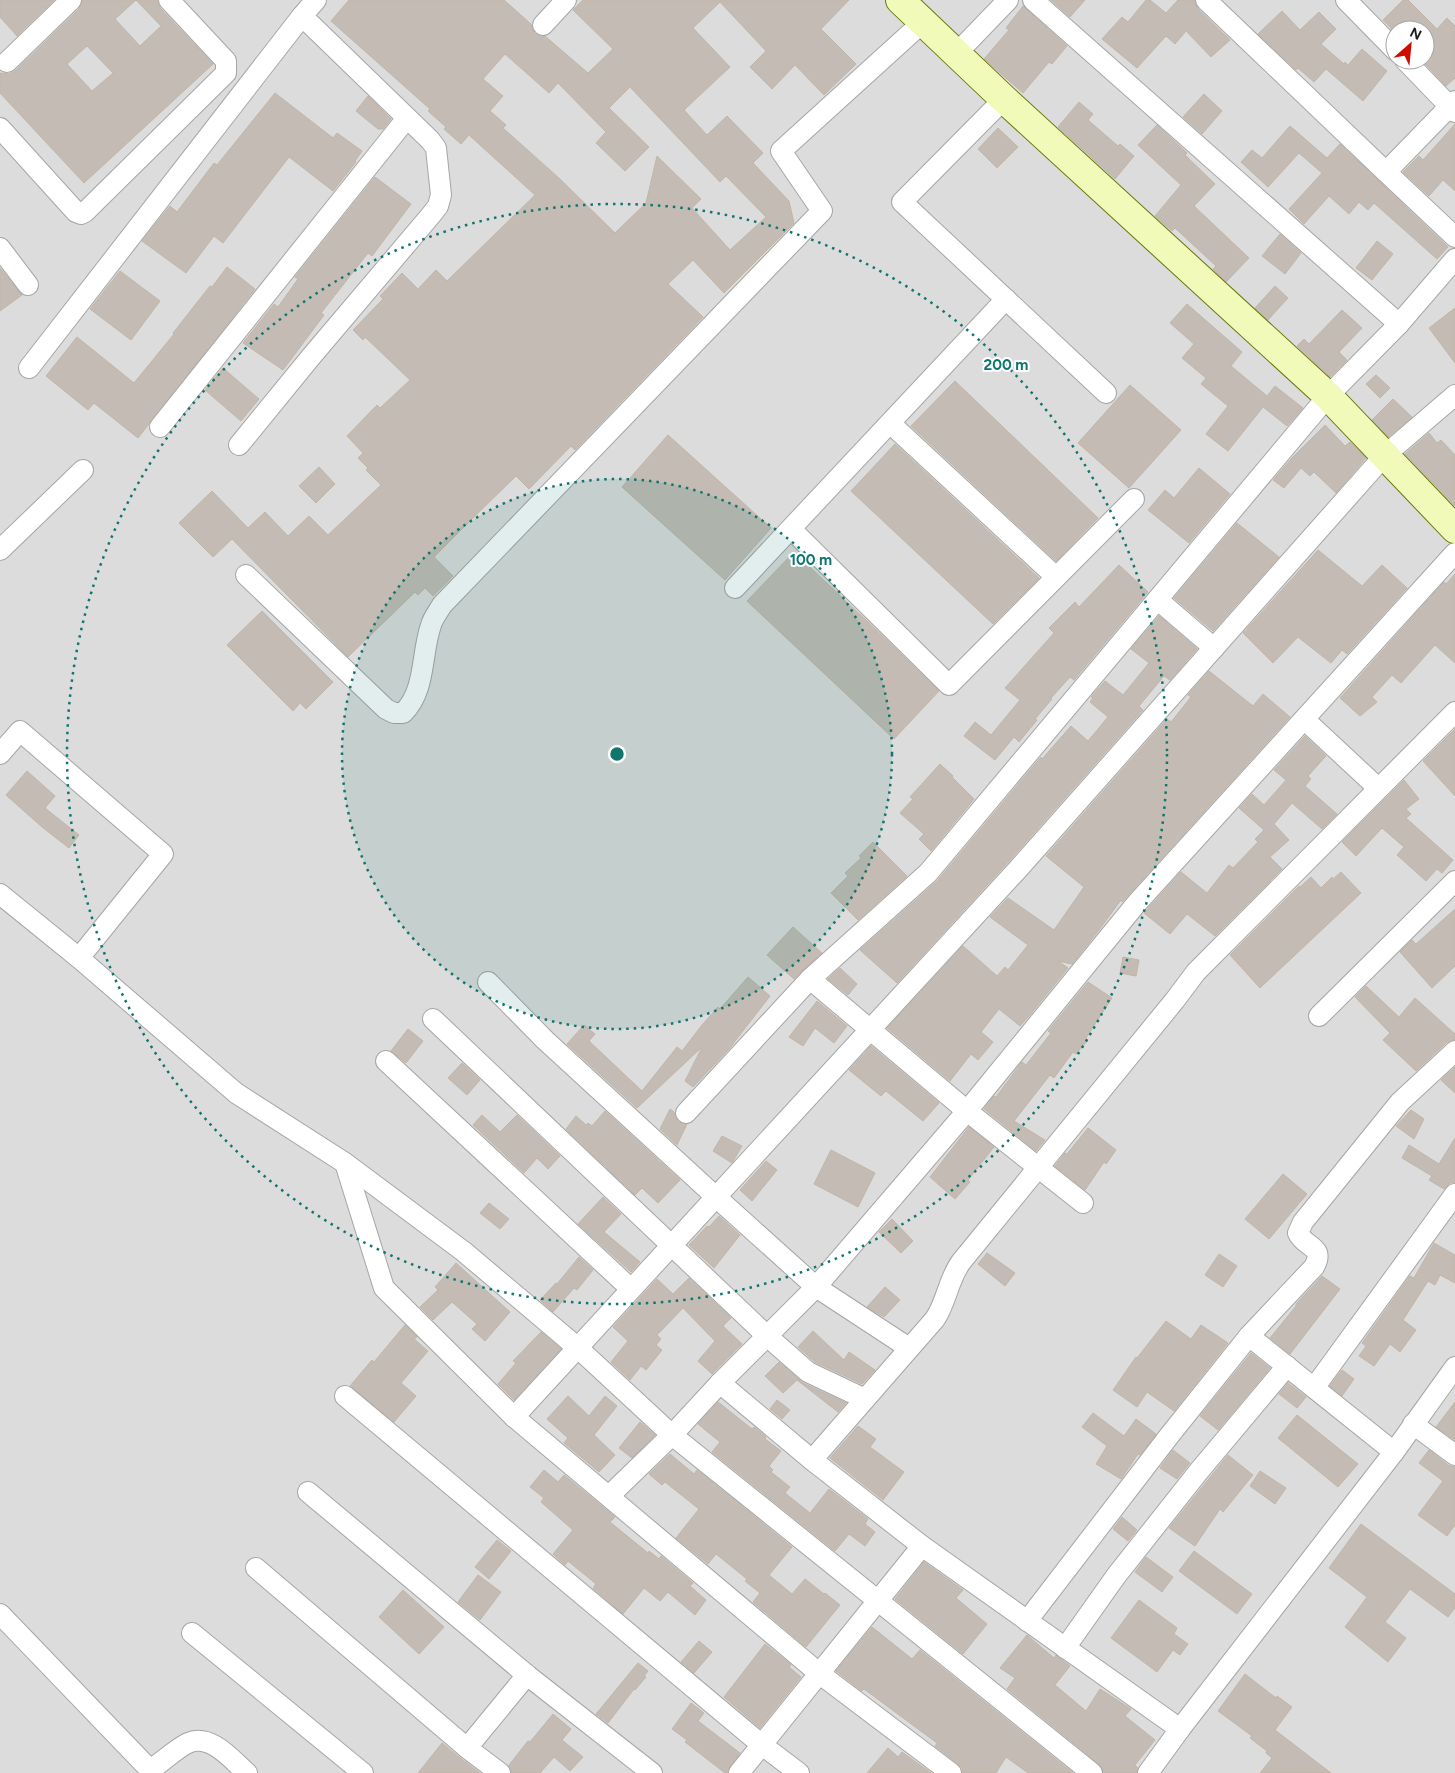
<svg xmlns="http://www.w3.org/2000/svg" width="1455" height="1773" font-family="Figtree,sans-serif">
<rect width="100%" height="100%" fill="#f0ede5"/>
<path fill="#dddcdc" fill-rule="evenodd" d="M0 0H1455V1773H0ZM1395 30H1425V60H1395Z"/>
<g fill="#c4bcb4" stroke="#c1b5a7" fill-rule="evenodd">
<path d="M0 0H54L17 36 0 17Z"/>
<path d="M83 0H136L115 19 140 46 161 26 136 0H157L160 8 213 64 84 183 0 93V73L9 74 15 71 79 9ZM87 46 113 73 92 91 67 64Z"/>
<path d="M349 0H504L531 24 532 29 535 34 540 36H545L588 73 613 49 573 10 583 0H849L821 29 856 64 824 95 795 65 772 89 750 67 766 51 720 2 693 28 730 67 684 110 707 135 727 116 763 153 753 163 789 201 794 223 724 293 693 260 668 284 703 317 575 450 571 446 529 489 516 476 472 519 434 557 453 576 433 596 425 588 418 595 415 592 348 657 232 539 213 557 179 523 212 491 248 528 265 512 288 536 309 516 328 535 381 485 366 470 368 468 358 458 363 453 347 436 377 405 380 408 410 380 365 337 363 340 353 330 383 299 380 296 402 273 418 289 436 270 447 281 535 195 469 135 461 144 444 129 446 127 428 111 430 109 331 21ZM505 54 549 93 558 83 606 132 596 143 625 171 649 147 609 108 630 87 720 182 726 176 766 217 730 250 692 208 701 199 657 156 646 203 615 233 560 179 503 128 506 125 490 111 503 96 483 79Z"/>
<path d="M1051 0H1085L1070 17Z"/>
<path d="M1146 0H1150L1166 13 1178 0H1194L1198 9 1230 40 1211 57 1186 31 1175 44 1166 36 1137 68 1102 39 1122 17 1128 22Z"/>
<path d="M1403 0H1408L1437 29 1447 18 1455 26V78L1446 86 1425 64V30H1393L1383 20Z"/>
<path d="M1023 6 1067 46 1052 64 1049 62 1023 93 984 59 1009 30 1006 28Z"/>
<path d="M1282 11 1300 30 1319 12 1336 29 1321 44 1344 64 1345 62 1348 65 1362 49 1387 71 1363 101 1326 69 1314 82 1298 68 1296 70 1258 34Z"/>
<path d="M275 93 333 138 337 133 362 151 355 161 356 162 333 191 289 157 223 243 214 236 186 273 142 241 170 206 177 212 214 163 217 165Z"/>
<path d="M1204 94 1222 111 1202 134 1183 117Z"/>
<path d="M368 96 391 119 383 129H378L356 111Z"/>
<path d="M1079 102 1093 114 1088 120 1118 146 1120 144 1134 156 1115 179 1058 127Z"/>
<path d="M1455 124V191L1443 180 1429 196 1403 172 1419 156 1423 160Z"/>
<path d="M1157 125 1187 153 1185 155 1215 184 1194 206 1249 258 1226 282 1213 269 1216 266 1175 228 1172 231 1155 216 1181 185 1138 145Z"/>
<path d="M1290 126 1327 158 1340 144 1448 247 1437 259 1374 203 1368 210 1359 202 1349 214 1329 196 1304 224 1289 209 1322 173 1299 153 1268 187 1241 162 1252 150 1262 158Z"/>
<path d="M998 128 1018 147 997 168 978 149Z"/>
<path d="M375 177 411 204 372 256 368 253 321 313 324 315 283 370 243 343 274 304 278 307 298 279 295 277Z"/>
<path d="M1280 234 1301 253 1285 274 1262 256Z"/>
<path d="M1377 241 1393 254 1372 280 1356 268Z"/>
<path d="M227 267 255 289 138 438 94 403 88 410 46 376 77 337 134 383 174 334 173 333 210 286 212 287Z"/>
<path d="M0 268 22 295 0 311Z"/>
<path d="M120 271 160 301 131 340 90 309Z"/>
<path d="M1275 286 1288 298 1268 320 1255 308Z"/>
<path d="M1187 304 1242 352 1231 366 1267 396 1275 386 1303 408 1287 426 1263 407 1228 451 1206 434 1228 406 1201 384 1206 378 1182 358 1194 344 1170 323Z"/>
<path d="M1455 308V363L1429 328Z"/>
<path d="M1342 310 1362 328 1339 352 1347 360 1330 377 1297 346 1304 339 1309 344Z"/>
<path d="M223 368 259 399 241 421 205 390Z"/>
<path d="M1376 375 1390 388 1380 398 1366 384Z"/>
<path d="M955 381 1098 518 1056 561 911 426Z"/>
<path d="M1130 385 1181 430 1129 488 1078 443Z"/>
<path d="M1393 399 1412 417 1388 437 1372 420Z"/>
<path d="M1325 425 1345 446 1350 442 1366 458 1336 493 1314 472 1310 476 1301 468 1284 488 1273 480 1292 458Z"/>
<path d="M1429 433 1437 443 1441 440 1455 455V506L1405 454Z"/>
<path d="M668 435 771 528 725 580 622 487Z"/>
<path d="M895 444 1039 578 993 624 851 491Z"/>
<path d="M319 467 335 484 316 503 299 486Z"/>
<path d="M1199 468 1230 494 1189 543 1148 510 1165 490 1174 498Z"/>
<path d="M1237 523 1279 557 1213 631 1174 598Z"/>
<path d="M1318 550 1362 586 1382 565 1407 588 1347 654 1342 650 1331 663 1298 637 1273 663 1243 633Z"/>
<path d="M794 552 868 622 939 691 894 739 747 601Z"/>
<path d="M1119 565 1148 592 1074 680 1070 677 1051 698 1052 699 1035 719 1037 720 1019 742 1014 737 995 760 964 736 975 722 991 735 1020 700 1005 688 1054 633 1049 628 1075 602 1079 607Z"/>
<path d="M1455 574V663L1435 645 1401 683 1392 675 1372 697 1377 702 1360 716 1340 698 1444 582 1446 584Z"/>
<path d="M262 611 333 682 306 709 300 703 293 711 227 645Z"/>
<path d="M1159 616 1197 649 1170 680 1164 676 1139 706 1143 710 1010 860 897 983 860 950 937 881 1041 757 1042 759 1071 726 1088 741 1108 717 1090 702 1093 698 1091 697 1105 681 1123 695 1149 663 1131 649Z"/>
<path d="M1209 671 1253 706 1263 694 1290 717 1122 902 1121 900 1099 930 1072 964 1058 961 1068 968 1029 1016 1020 1026 999 1009 981 1032 993 1042 978 1060 971 1054 950 1081 887 1028 963 946 997 976 1005 967 1008 970 1028 945 990 917 1008 898 1054 930 1084 887 1046 856 1167 719 1171 722 1191 697 1188 695Z"/>
<path d="M1455 729V796L1423 761Z"/>
<path d="M1305 736 1326 756 1308 776 1311 779 1305 786 1337 814 1322 829 1292 803 1274 824 1289 840 1270 857 1282 869 1215 936 1187 914 1170 934 1144 913 1181 872 1207 893 1229 865 1233 868 1258 842 1255 839 1264 830 1239 808 1252 794 1264 805 1286 780 1274 770Z"/>
<path d="M940 764 953 776 952 777 974 799 931 851 919 839 924 834 900 813 913 799 910 797Z"/>
<path d="M27 771 55 796 45 808 79 835 69 848 42 827 6 795Z"/>
<path d="M1404 780 1419 799 1406 809 1411 814 1406 818 1453 860 1442 873 1437 869 1426 881 1397 855 1404 847 1382 828 1356 856 1342 842Z"/>
<path d="M873 842 907 876 858 920 831 893 848 876 845 873 861 858 859 856Z"/>
<path d="M1341 872 1361 893 1260 988 1230 955 1299 886 1300 887 1311 877 1321 888 1332 877 1333 879Z"/>
<path d="M1455 909V966L1432 988 1400 952 1412 940 1416 944Z"/>
<path d="M793 927 822 953 794 979 767 955Z"/>
<path d="M1123 957 1139 960 1136 976 1120 973Z"/>
<path d="M840 968 857 984 848 995 828 979Z"/>
<path d="M748 977 770 996 729 1049 693 1087 685 1081 702 1047 637 1108 567 1044 584 1025 595 1034 589 1041 642 1091 677 1047 682 1051 702 1025 718 1007 720 1009Z"/>
<path d="M1088 982 1112 998 1086 1038 1088 1040 1076 1054 1073 1052 1054 1078 1050 1075 1014 1121 1045 1140 1036 1151 984 1109 994 1096 996 1097 1022 1062 1026 1065 1051 1033 1048 1031Z"/>
<path d="M1366 986 1399 1017 1415 998 1455 1034V1039L1447 1042 1416 1071 1383 1040 1390 1033 1355 997Z"/>
<path d="M817 1001 847 1026 834 1043 815 1028 803 1046 789 1037Z"/>
<path d="M408 1029 423 1041 406 1063 391 1051Z"/>
<path d="M871 1046 939 1103 923 1121 886 1091 881 1096 849 1070Z"/>
<path d="M462 1063 480 1080 467 1095 448 1078Z"/>
<path d="M1455 1067V1093L1441 1080Z"/>
<path d="M670 1109 674 1112 675 1117 678 1122 687 1124 677 1145 660 1129Z"/>
<path d="M1411 1110 1424 1119 1414 1139 1396 1126Z"/>
<path d="M605 1111 680 1180 658 1203 642 1188 635 1195 566 1129 576 1116 586 1125 588 1123 592 1126Z"/>
<path d="M482 1115 500 1132 517 1115 560 1156 548 1169 537 1158 524 1173 473 1125Z"/>
<path d="M969 1127 994 1147 968 1180 970 1182 955 1199 930 1177Z"/>
<path d="M1088 1128 1116 1150 1106 1164 1104 1162 1085 1190 1055 1166 1065 1153 1067 1154Z"/>
<path d="M722 1136 742 1146 732 1163 713 1151Z"/>
<path d="M1455 1138V1182L1450 1183 1444 1189 1429 1180 1432 1176 1402 1158 1409 1145 1439 1164Z"/>
<path d="M831 1150 875 1173 858 1207 814 1184Z"/>
<path d="M766 1161 777 1170 752 1201 740 1190Z"/>
<path d="M1283 1174 1307 1194 1269 1239 1245 1219Z"/>
<path d="M603 1197 621 1214 604 1232 640 1262 631 1272 578 1224Z"/>
<path d="M489 1203 509 1219 500 1229 480 1213Z"/>
<path d="M719 1216 740 1235 714 1268 689 1245 707 1226 709 1227Z"/>
<path d="M892 1219 913 1241 901 1253 879 1232Z"/>
<path d="M1434 1243 1455 1255V1283L1440 1275 1435 1285 1428 1281 1403 1320 1416 1330 1400 1352 1390 1344 1374 1366 1359 1356 1366 1346 1362 1343 1410 1276 1414 1278Z"/>
<path d="M987 1253 1015 1273 1005 1286 978 1264Z"/>
<path d="M1219 1254 1237 1266 1223 1287 1205 1275Z"/>
<path d="M579 1257 593 1270 577 1290 574 1288 553 1312 540 1300 556 1283 557 1284Z"/>
<path d="M456 1263 510 1312 485 1341 472 1329 477 1324 452 1302 433 1320 420 1307 438 1290 435 1287Z"/>
<path d="M1322 1276 1340 1289 1290 1354 1270 1338 1296 1306V1304Z"/>
<path d="M689 1278 731 1318 723 1326 742 1344 712 1374 698 1361 715 1341 683 1308 657 1335 661 1339 656 1345 662 1350 646 1370 641 1366 630 1380 611 1362 628 1341 613 1327 657 1279 673 1294Z"/>
<path d="M885 1287 900 1300 884 1317 867 1307Z"/>
<path d="M1166 1321 1191 1339 1201 1325 1228 1343 1174 1411 1147 1392 1137 1407 1113 1390 1136 1357 1137 1358Z"/>
<path d="M405 1325 417 1337 414 1339 428 1351 401 1383 416 1396 394 1422 350 1386 372 1360 374 1362Z"/>
<path d="M813 1331 844 1360 849 1352 875 1370 862 1384 815 1362 798 1347Z"/>
<path d="M541 1332 561 1349 514 1400 498 1384 516 1363 513 1361Z"/>
<path d="M1251 1353 1270 1368 1218 1430 1200 1416Z"/>
<path d="M779 1362 803 1383 846 1403 838 1412 797 1380 783 1393 765 1376Z"/>
<path d="M1342 1370 1354 1379 1342 1396 1330 1386Z"/>
<path d="M1288 1383 1306 1397 1297 1408 1279 1394Z"/>
<path d="M568 1396 589 1416 605 1396 617 1406 594 1435 615 1455 599 1472 564 1443 568 1438 547 1419Z"/>
<path d="M777 1400 790 1410 782 1419 770 1409Z"/>
<path d="M718 1402 752 1429 754 1427 766 1437 765 1439 781 1451 769 1466 773 1470 771 1472 790 1487 785 1493 810 1513 829 1489 868 1519 865 1524 875 1532 865 1546 849 1534 835 1551 712 1452 720 1442 698 1424Z"/>
<path d="M1455 1402V1440L1436 1427Z"/>
<path d="M1093 1413 1124 1436 1136 1419 1156 1434 1140 1455 1138 1454 1121 1479 1096 1464 1107 1446 1082 1427Z"/>
<path d="M1297 1415 1358 1464 1338 1487 1278 1438Z"/>
<path d="M640 1422 655 1435 632 1458 619 1448Z"/>
<path d="M858 1426 876 1439 870 1447 904 1472 883 1500 830 1458Z"/>
<path d="M1173 1450 1190 1463 1177 1479 1160 1468Z"/>
<path d="M1429 1450 1448 1465 1455 1467V1525L1447 1536 1418 1515 1443 1481 1419 1463Z"/>
<path d="M670 1454 694 1474 697 1470 792 1547 769 1575 792 1594 805 1579 824 1594 825 1593 840 1605 806 1647 753 1602 760 1593 745 1581 747 1579 716 1554 708 1564 676 1538 699 1509 665 1482 662 1485 649 1474Z"/>
<path d="M1228 1455 1253 1475 1223 1512 1220 1509 1195 1546 1169 1528Z"/>
<path d="M544 1470 558 1482 564 1475 615 1517 610 1522 648 1553 649 1551 659 1559 661 1556 693 1583 690 1586 706 1600 695 1615 668 1592 660 1601 644 1588 623 1614 593 1588 596 1584 568 1561 565 1565 553 1554 573 1530 541 1502 544 1498 530 1487Z"/>
<path d="M1260 1471 1286 1488 1275 1504 1250 1486Z"/>
<path d="M1122 1517 1137 1530 1128 1541 1113 1529Z"/>
<path d="M1361 1524 1455 1594V1608L1448 1617 1410 1589 1385 1622 1406 1638 1388 1662 1345 1627 1367 1597 1329 1568Z"/>
<path d="M497 1540 511 1551 489 1579 475 1567Z"/>
<path d="M1194 1551 1252 1594 1237 1614 1179 1571Z"/>
<path d="M1146 1557 1173 1577 1162 1592 1135 1572Z"/>
<path d="M924 1562 963 1590 956 1598 987 1624 963 1654 895 1599Z"/>
<path d="M478 1575 501 1592 480 1620 458 1602Z"/>
<path d="M403 1590 444 1627 419 1654 379 1617Z"/>
<path d="M1139 1600 1177 1628 1174 1634 1188 1644 1180 1655 1173 1650 1157 1672 1111 1638Z"/>
<path d="M872 1627 912 1659 920 1650 1073 1773H1028L1006 1757 996 1773H963L962 1768 958 1764 935 1746 937 1743 864 1689 862 1691 836 1671Z"/>
<path d="M1027 1635 1054 1658 1056 1655 1070 1666 1055 1685 1086 1711 1100 1689 1131 1709 1125 1716 1155 1740 1135 1765 1138 1768 1136 1773H1104L1099 1764 1007 1689 1015 1678 1000 1668Z"/>
<path d="M699 1641 712 1652 694 1673 681 1662Z"/>
<path d="M765 1644 791 1665 789 1667 801 1677 760 1728 724 1697Z"/>
<path d="M638 1663 648 1671 644 1676 646 1677 635 1690 634 1689 608 1723 596 1714Z"/>
<path d="M1245 1674 1276 1698 1277 1696 1292 1707 1275 1730 1331 1773H1260L1272 1758 1266 1753 1267 1751 1250 1738 1252 1736 1218 1711Z"/>
<path d="M691 1703 704 1713 698 1721 740 1753 730 1766 727 1773H725L685 1742 687 1740 672 1729Z"/>
<path d="M553 1714 571 1729 562 1740 583 1757 570 1771 554 1757 540 1773H512L509 1765 528 1741 530 1742Z"/>
<path d="M442 1743 459 1757 480 1773H418Z"/>
<path d="M888 1748 898 1757 902 1752 931 1773H867Z"/>
</g>
<g fill="none" stroke-linecap="round" stroke-linejoin="round">
<g stroke="#a6a6a6" stroke-width="22">
<g id="street">
<path d="M1033 0 1399 324 1455 259"/>
<path d="M1206 0 1386 172"/>
<path d="M1346 0 1395 50"/>
<path d="M543 25 566 0"/>
<path d="M956 54 1008 0"/>
<path d="M1405 60 1455 112"/>
<path d="M7 62 71 0"/>
<path d="M1004 99 902 202 1106 393"/>
<path d="M1455 101 1386 172 1455 237"/>
<path d="M0 128 76 212 81 214 85 212 226 73V61L169 0"/>
<path d="M0 248 28 285"/>
<path d="M29 368 302 16"/>
<path d="M891 424 1056 577"/>
<path d="M160 427 407 118"/>
<path d="M239 445 310 358 431 215 438 206 441 195 436 148 430 140 302 16 316 0"/>
<path d="M791 529 949 685 1134 499"/>
<path d="M0 550 83 470"/>
<path d="M246 575 386 709 394 713H403C426 691 421 654 431 625 433 618 438 612 442 605L822 211 781 151 923 22"/>
<path d="M735 588 1006 299"/>
<path d="M1158 600 1214 648"/>
<path d="M1305 720 1378 788"/>
<path d="M0 754 20 731 163 854 79 958"/>
<path d="M0 894 79 958 236 1093 345 1163 463 1251 578 1348 672 1435 1092 1773"/>
<path d="M810 979 967 1111 1083 1203"/>
<path d="M1319 1016 1455 881"/>
<path d="M433 1019 767 1336 808 1372 865 1399"/>
<path d="M386 1061 631 1289"/>
<path d="M686 1113 810 979 928 873 1328 396 1399 324"/>
<path d="M345 1163 384 1288 514 1417 716 1197 545 1040 488 982"/>
<path d="M1249 1336 1394 1452"/>
<path d="M909 1348 816 1287 716 1197 1019 868 1384 456 1455 395"/>
<path d="M720 1383 812 1460 922 1546 1180 1729"/>
<path d="M1314 1388 1455 1194"/>
<path d="M345 1396 762 1745 799 1773"/>
<path d="M514 1417 820 1674 951 1773"/>
<path d="M1413 1424 1455 1455"/>
<path d="M812 1460 935 1319C947 1301 948 1280 961 1262L1175 1000 1196 972 1455 712"/>
<path d="M308 1492 527 1675 652 1773"/>
<path d="M609 1496 672 1435 720 1383 816 1287 967 1111 1136 904 1455 553"/>
<path d="M256 1568 467 1748"/>
<path d="M0 1614 153 1773"/>
<path d="M1027 1621 1169 1436 1249 1336 1314 1267C1326 1246 1305 1248 1298 1233L1303 1222 1400 1102 1455 1051"/>
<path d="M192 1633 363 1773"/>
<path d="M1065 1648 1116 1576 1199 1471 1287 1366"/>
<path d="M150 1770C161 1763 177 1748 188 1743 211 1733 232 1760 247 1773"/>
<path d="M500 1773 467 1748 527 1675"/>
<path d="M739 1773 922 1546"/>
<path d="M1148 1773 1180 1729 1394 1452 1455 1367"/>
</g>
</g>
<g stroke="#637705" stroke-width="30">
<path id="secondary" d="M900 0 1004 99 1328 396 1455 529"/>
</g>
<use href="#street" stroke="#fff" stroke-width="20"/>
<use href="#secondary" stroke="#f2fab9" stroke-width="28"/>
</g>
<circle cx="617" cy="754" r="275" fill="#0f766e" fill-opacity=".12"/>
<g fill="none" stroke="#0f766e" stroke-width="2.5" stroke-dasharray="2.5 5">
<circle cx="617" cy="754" r="275"/>
<circle cx="617" cy="754" r="550"/>
</g>
<circle cx="617" cy="754" r="8" fill="#0f766e" stroke="#fff" stroke-width="2.5"/>
<g font-size="15" text-anchor="middle" font-weight="bold" fill="#0f766e" stroke="#fff" stroke-width="4" stroke-linejoin="round" paint-order="stroke">
<text x="1006" y="370">200 m</text>
<text x="811" y="565">100 m</text>
</g>
<g transform="translate(1410 45) rotate(27)"><circle r="24" fill="#ffffff" stroke="#a5a5a5"/>
<path d="M0-4L9 19L0 12L-9 19Z" fill="#ce0d00"/>
<text y="-8" font-size="14" font-weight="bold" text-anchor="middle" fill="#1f1f1f">N</text>
</g>
</svg>
